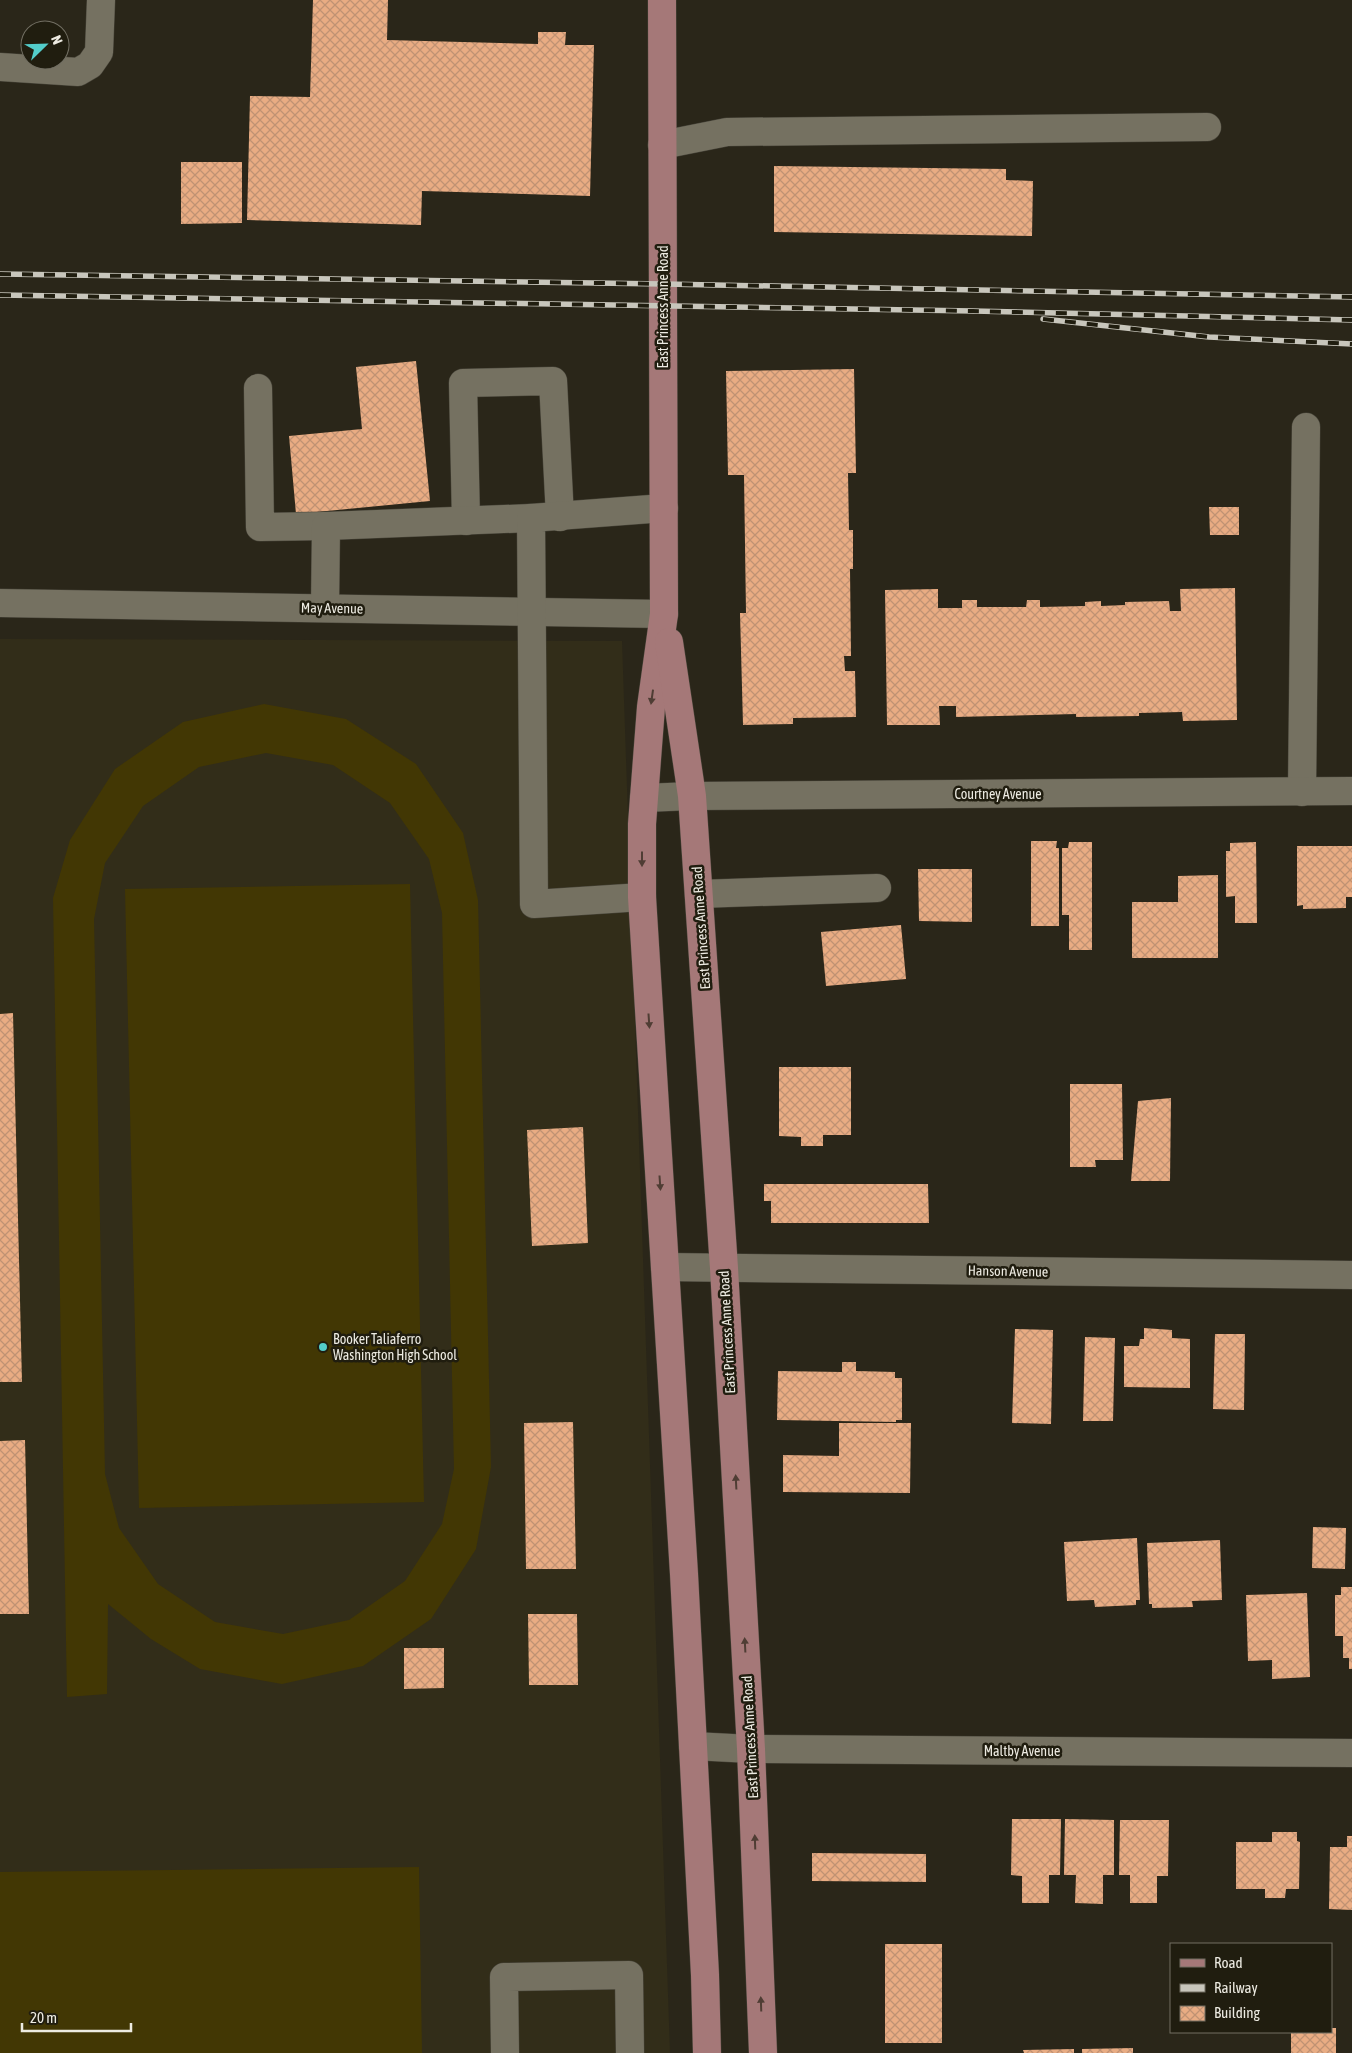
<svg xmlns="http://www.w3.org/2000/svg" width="1352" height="2053" font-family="'Asap Condensed',sans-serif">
<defs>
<pattern id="building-cross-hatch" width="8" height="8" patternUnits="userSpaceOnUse" patternTransform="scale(1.25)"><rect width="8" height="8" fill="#e9ac83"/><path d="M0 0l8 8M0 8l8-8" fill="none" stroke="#c09273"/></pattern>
</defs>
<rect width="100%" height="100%" fill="#2a2619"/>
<path fill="#322d19" d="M0 639 622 641 670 2053H0Z"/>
<g fill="#423704" fill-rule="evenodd">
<path d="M264 704 346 719 416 764 463 833 478 900 491 1467 476 1549 431 1619 363 1666 282 1684 200 1669 151 1639 108 1604 107 1694 67 1697 53 898 70 840 115 769 183 722ZM266 753 333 765 390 803 429 859 442 913 454 1469 442 1524 405 1581 349 1620 283 1634 215 1622 158 1584 119 1528 105 1474 94 919 105 863 143 806 199 767Z"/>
<path d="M410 884 424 1502 139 1508 125 889Z"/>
<path d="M419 1867 422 2053H0V1872Z"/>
</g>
<g fill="url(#building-cross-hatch)">
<path d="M313 0H388L387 40 538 44V32H566L565 45H594L590 196 422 191 421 225 247 220 250 96 310 97Z"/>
<path d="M181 162H242V223L181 224Z"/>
<path d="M774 166 1006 169V180L1033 181 1032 236 774 232Z"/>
<path d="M416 361 430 501 296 514 289 436 362 429 356 367Z"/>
<path d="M854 369 856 473H848L849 530H853V569H850L851 656H844L845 671H855L856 717 793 718V724L743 725 740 613H746L744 475H728L726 371Z"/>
<path d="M1209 507H1239V535H1210Z"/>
<path d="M1235 588 1237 720 1183 721 1182 712 1139 713V716L1076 717V714L956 717V706H939L940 725H887L885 590 938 589V608H962V600H977V607H1026L1027 600H1040V607L1085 606V602L1101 601V606L1125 605V602L1169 601 1170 611H1181L1180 589Z"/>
<path d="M1031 841H1057L1056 848H1059V926H1031Z"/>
<path d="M1069 842H1092V950H1069V915H1062V848H1068Z"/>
<path d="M1256 842 1257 923H1235V896L1226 897V851H1230V843Z"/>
<path d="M1297 846H1352V897H1346V908L1303 909V905L1297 906Z"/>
<path d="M918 869H972V922L919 921Z"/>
<path d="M1218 875V958H1132V902H1178V876Z"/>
<path d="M901 925 906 979 826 986 821 932Z"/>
<path d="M13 1013 22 1382H0V1014Z"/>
<path d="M779 1067H851V1135H823V1146H801V1137L779 1136Z"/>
<path d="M1070 1084H1122L1123 1160H1095L1096 1167H1070Z"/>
<path d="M1171 1098 1170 1181H1131L1138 1101Z"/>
<path d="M583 1127 588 1243 532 1246 527 1130Z"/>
<path d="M764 1184H928L929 1223H771V1201H764Z"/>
<path d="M1144 1328 1172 1330V1338L1190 1339V1388L1124 1387V1346H1139L1140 1339H1144Z"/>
<path d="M1015 1329 1053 1330 1051 1424 1012 1423Z"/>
<path d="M1215 1334H1245L1244 1410 1213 1409Z"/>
<path d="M1085 1337 1115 1338 1113 1421H1083Z"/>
<path d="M842 1362H856V1371L895 1372V1378H902V1420H896V1422L777 1420 778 1371 842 1372Z"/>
<path d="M573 1422 576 1569H526L524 1423Z"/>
<path d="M839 1423H911L910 1493 783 1492V1455L839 1456Z"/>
<path d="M25 1440 29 1614H0V1441Z"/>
<path d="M1313 1527 1346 1528 1345 1569 1312 1568Z"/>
<path d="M1137 1538 1140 1600H1136V1605L1095 1607 1094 1600 1067 1601 1064 1542Z"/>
<path d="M1220 1540 1222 1600 1192 1601 1193 1607 1152 1608V1604H1149L1147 1543Z"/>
<path d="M1341 1587H1352V1669H1349V1658H1343V1636H1335V1595H1341Z"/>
<path d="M1307 1593 1310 1677 1272 1679V1660L1248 1661 1246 1595Z"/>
<path d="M528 1614H577L578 1685H529Z"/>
<path d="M404 1648H444V1688L404 1689Z"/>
<path d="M1012 1819H1061L1060 1875H1049V1903H1022V1876L1011 1875Z"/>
<path d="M1065 1819 1114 1820V1875H1103V1904L1075 1903 1076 1875H1064Z"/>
<path d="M1120 1820H1169L1168 1876H1157V1903H1130V1875H1119Z"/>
<path d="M1272 1832H1297V1841L1300 1842 1299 1889H1286L1285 1898H1265V1889H1236V1842H1272Z"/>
<path d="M1347 1836H1352V1910L1329 1909 1330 1847H1347Z"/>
<path d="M812 1853 926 1854V1882L812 1881Z"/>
<rect x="885" y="1944" width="57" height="99"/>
<path d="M1331 2028H1336V2053H1291V2032H1331Z"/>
<path d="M1133 2048V2053H1082V2049Z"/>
<path d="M1074 2049V2053H1024L1023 2050Z"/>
</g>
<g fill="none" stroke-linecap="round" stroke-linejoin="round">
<g stroke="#474439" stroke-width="29">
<g id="minor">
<path d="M0 67 78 72 90 65 99 52 101 0"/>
<path d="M662 145 727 132 1207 127"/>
<path d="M258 388 260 527 326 526"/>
<path d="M466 521 463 383 553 381 560 517"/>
<path d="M0 603 664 614"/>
<path d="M325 608 326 526 531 518"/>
<path d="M1302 792 1306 427"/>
<path d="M644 798 692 796 1352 791"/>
<path d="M699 894 877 888"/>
<path d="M642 897 534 904 531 518 664 508"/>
<path d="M665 1267 1352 1275"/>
<path d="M693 1746 751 1749 1352 1753"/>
<path d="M505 2053 504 1977 629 1975 630 2053"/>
</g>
</g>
<g stroke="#474439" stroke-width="29">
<g id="major">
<path d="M662 0 664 614 651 707 642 824V897L684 1574 705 1975 707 2053"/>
<path d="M669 642 692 796 724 1268 751 1749 763 2053"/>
</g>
</g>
<use href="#minor" stroke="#757161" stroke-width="28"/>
<use href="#major" stroke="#a57878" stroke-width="28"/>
<g stroke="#c8c6bc" stroke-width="5.5">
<g id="rail">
<path d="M0 274 664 284 1352 297"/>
<path d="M0 295 973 311 1352 320"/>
<path d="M1043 319 1209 337 1352 344"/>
</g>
</g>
<use href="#rail" stroke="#201d0f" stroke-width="4" stroke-dasharray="11" stroke-linecap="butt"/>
</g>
<defs><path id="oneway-solid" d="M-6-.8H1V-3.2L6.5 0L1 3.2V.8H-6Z" transform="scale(1.25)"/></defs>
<g fill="#4f3d34">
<use href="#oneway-solid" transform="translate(652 697) rotate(98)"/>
<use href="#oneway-solid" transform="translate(642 859) rotate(90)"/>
<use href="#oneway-solid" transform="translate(649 1021) rotate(86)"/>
<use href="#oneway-solid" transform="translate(660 1183) rotate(86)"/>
<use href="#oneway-solid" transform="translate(736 1482) rotate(-93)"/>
<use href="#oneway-solid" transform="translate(745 1645) rotate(-93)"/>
<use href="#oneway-solid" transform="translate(755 1842) rotate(-92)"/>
<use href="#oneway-solid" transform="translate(761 2004) rotate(-92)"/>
</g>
<circle fill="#53cdca" stroke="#201d0f" stroke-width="2" cx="323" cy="1347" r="5"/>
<g text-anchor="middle" stroke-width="5" stroke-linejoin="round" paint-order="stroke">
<g font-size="14" fill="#edebe2" stroke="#201d0f">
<text transform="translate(663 307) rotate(-90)" y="5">East Princess Anne Road</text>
<text transform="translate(332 608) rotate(1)" y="5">May Avenue</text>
<text x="998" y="799">Courtney Avenue</text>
<text transform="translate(701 928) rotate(-94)" y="5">East Princess Anne Road</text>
<text transform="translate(1008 1271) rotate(1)" y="5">Hanson Avenue</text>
<text transform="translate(727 1332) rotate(-93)" y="5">East Princess Anne Road</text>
<text transform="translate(750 1737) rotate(-93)" y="5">East Princess Anne Road</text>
<text x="1022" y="1756">Maltby Avenue</text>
</g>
<g font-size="14" fill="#edebe2" stroke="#201d0f" text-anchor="start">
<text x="333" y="1344">Booker Taliaferro<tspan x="333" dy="16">Washington High School</tspan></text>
</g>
</g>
<rect x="1170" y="1943" width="162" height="90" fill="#201d0f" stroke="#726f63"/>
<rect x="1180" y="1959" width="25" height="8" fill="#a57878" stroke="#726f63"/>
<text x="1214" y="1968" font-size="15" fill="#edebe2">Road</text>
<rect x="1180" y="1984" width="25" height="8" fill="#c8c6bc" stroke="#726f63"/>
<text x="1214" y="1993" font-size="15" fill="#edebe2">Railway</text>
<rect x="1180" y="2006" width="25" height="15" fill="url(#building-cross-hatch)" stroke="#726f63"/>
<text x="1214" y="2018" font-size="15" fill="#edebe2">Building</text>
<g transform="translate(45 45) rotate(67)"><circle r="24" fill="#201d0f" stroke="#726f63"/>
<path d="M0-4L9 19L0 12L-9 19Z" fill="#53cdca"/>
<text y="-8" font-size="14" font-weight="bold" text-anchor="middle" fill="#edebe2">N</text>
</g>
<path d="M22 2023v8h109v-8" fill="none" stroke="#edebe2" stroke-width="2.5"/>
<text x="30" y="2023" font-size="15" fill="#edebe2" stroke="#201d0f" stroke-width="4" paint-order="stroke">20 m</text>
</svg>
